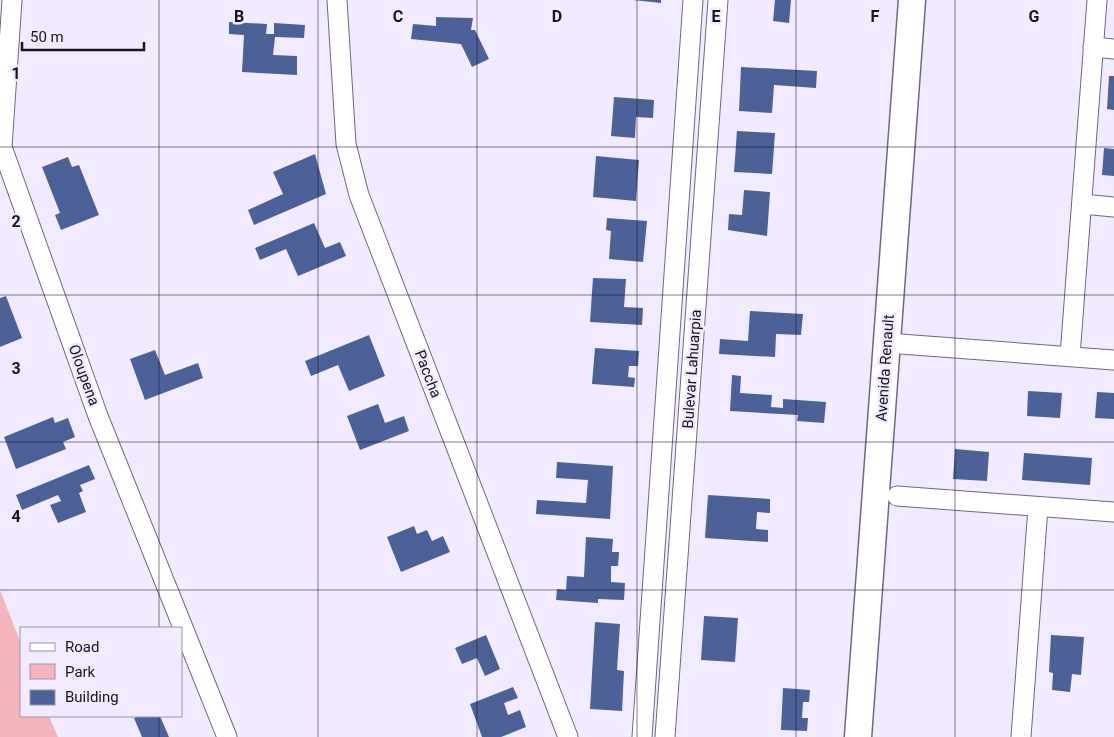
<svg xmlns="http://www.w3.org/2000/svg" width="1114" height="737" font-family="Roboto,sans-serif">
<rect width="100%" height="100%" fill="#f2ebff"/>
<path fill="#f3b4bc" d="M0 590 21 644V716H49L58 737H0Z"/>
<g fill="#4b6197">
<path d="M633 0H661V3Z"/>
<path d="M775 0H791L789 23 773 21Z"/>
<path d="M436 17 473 18 471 30H475L489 59 472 67 461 44 411 39 413 24 436 26Z"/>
<path d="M229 22 267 24 266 34H274V23L305 25 304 38 275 37 273 55 297 56V75L242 72 244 35 229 34Z"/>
<path d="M741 67 817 71 816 88 774 85 772 113 739 111Z"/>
<path d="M1109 76H1114V110L1107 109Z"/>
<path d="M614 97 654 100 653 118 636 117 635 138 611 136Z"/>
<path d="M737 131 775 133 772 174 734 172Z"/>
<path d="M1104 148 1114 149V176L1102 175Z"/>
<path d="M315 154 326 194 254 225 248 210 283 194 273 172Z"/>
<path d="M596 156 639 160 636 201 593 197Z"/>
<path d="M68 157 72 167 79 165 99 215 61 230 55 215 60 213 42 167Z"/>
<path d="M744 190 770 192 767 236 728 230 729 214 742 215Z"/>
<path d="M607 218 647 221 643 262 609 259 611 231 606 230Z"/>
<path d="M314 223 325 248 340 242 346 256 298 276 286 249 260 260 255 248Z"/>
<path d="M593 278 626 279 624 307 643 308 642 325 590 322Z"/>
<path d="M6 296 22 338 0 347V298Z"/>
<path d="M750 311 803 314 801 335 776 334 775 357 719 354 720 339 748 341Z"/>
<path d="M369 335 385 376 349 391 338 365 311 376 305 361Z"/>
<path d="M595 348 639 351 638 366H629L628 377 635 378 634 387 592 384Z"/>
<path d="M155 350 165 375 198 363 203 378 145 400 130 359Z"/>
<path d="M732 375 741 376 740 393 772 395 771 407 783 408V399L826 402 824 423 797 421 798 415 730 411Z"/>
<path d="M1028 391 1062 393 1060 418 1027 416Z"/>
<path d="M1097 392 1114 393V419L1095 418Z"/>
<path d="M378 404 385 423 404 416 409 431 360 450 347 416Z"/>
<path d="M53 417 55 423 68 418 75 437 63 442 66 449 16 469 4 437Z"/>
<path d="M955 449 989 452 987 481 953 479Z"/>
<path d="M1024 453 1092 458 1090 485 1022 480Z"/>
<path d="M557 462 613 466 610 519 536 514 537 500 586 503 588 480 556 478Z"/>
<path d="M89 465 95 479 80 485 83 491 79 493 86 512 58 523 50 505 61 501 58 495 22 510 16 495Z"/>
<path d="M708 495 770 499V513L757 512 756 529 768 530V542L705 538Z"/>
<path d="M414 526 417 534 427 530 432 541 443 536 450 552 401 572 387 537Z"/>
<path d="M586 537 613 539 612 552H619L618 566H611V582L625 583 624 600 598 599V603L556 600 557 589 566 590 567 576 584 577Z"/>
<path d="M704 616 738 618 735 662 701 660Z"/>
<path d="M595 622 620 624 617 670 624 671 622 711 590 709Z"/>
<path d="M486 635 500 669 485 676 477 658 462 664 455 648Z"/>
<path d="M1051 635 1084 637 1081 675 1072 674 1070 692 1052 690 1053 673 1049 672Z"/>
<path d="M513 687 518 698 504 703 508 715 520 710 526 727 501 737H482L470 704Z"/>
<path d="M783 688 810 690 809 702H803L802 718H808L807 731 781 730Z"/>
<path d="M140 716H160L169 737H142L134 718Z"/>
</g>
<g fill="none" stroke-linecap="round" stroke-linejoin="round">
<g stroke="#706682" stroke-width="21">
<g id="street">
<path d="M12 0 2 147 98 416 227 737"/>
<path d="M337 0 346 144 359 195 568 737"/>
<path d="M1093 47 1114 49"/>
<path d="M1082 204 1114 207"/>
<path d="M887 343 1114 360"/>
<path d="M1070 356 1097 0"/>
<path d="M897 496 1114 512"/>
<path d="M642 737 693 0"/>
<path d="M665 737 718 0"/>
<path d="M1021 737 1038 507"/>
</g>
</g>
<g stroke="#706682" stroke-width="29">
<path id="secondary" d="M858 737 912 0"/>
</g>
<use href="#street" stroke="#fff" stroke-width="19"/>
<use href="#secondary" stroke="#fff" stroke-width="26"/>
</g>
<path fill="none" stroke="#18141f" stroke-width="1" stroke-opacity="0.55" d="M159 0V628M318 0V737M477 0V737M637 0V737M796 0V737M955 0V737M0 147H1114M0 295H1114M0 442H1114M0 590H1114M159 716V737"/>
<g text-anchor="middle" stroke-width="5" stroke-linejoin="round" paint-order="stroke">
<g font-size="15" fill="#18141f" stroke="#f2ebff">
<text transform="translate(885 368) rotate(-86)" y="5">Avenida Renault</text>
<text transform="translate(692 369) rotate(-86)" y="5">Bulevar Lahuarpia</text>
<text transform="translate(428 374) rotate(69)" y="5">Paccha</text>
<text transform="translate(84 375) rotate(70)" y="5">Oloupena</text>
</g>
</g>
<g font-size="16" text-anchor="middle" font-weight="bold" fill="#18141f" stroke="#f2ebff" stroke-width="5" stroke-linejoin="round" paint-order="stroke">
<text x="239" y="22">B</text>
<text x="398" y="22">C</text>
<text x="557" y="22">D</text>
<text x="716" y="22">E</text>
<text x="875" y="22">F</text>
<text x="1034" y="22">G</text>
<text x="16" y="79">1</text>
<text x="16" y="227">2</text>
<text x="16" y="374">3</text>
<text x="16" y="522">4</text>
</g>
<rect x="20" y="627" width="162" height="90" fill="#f2ebff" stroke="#9b95a5"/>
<rect x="30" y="643" width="25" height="8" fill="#ffffff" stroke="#9b95a5"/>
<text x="65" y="652" font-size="15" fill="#18141f">Road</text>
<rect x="30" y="664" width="25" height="15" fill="#f3b4bc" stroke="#9b95a5"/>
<text x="65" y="677" font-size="15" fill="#18141f">Park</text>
<rect x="30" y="690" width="25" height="15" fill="#4b6197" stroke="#9b95a5"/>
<text x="65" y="702" font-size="15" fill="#18141f">Building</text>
<path d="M22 42v8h122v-8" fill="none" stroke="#18141f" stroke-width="2.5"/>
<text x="30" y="42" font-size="15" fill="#18141f" stroke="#f2ebff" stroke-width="4" paint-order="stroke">50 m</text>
</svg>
